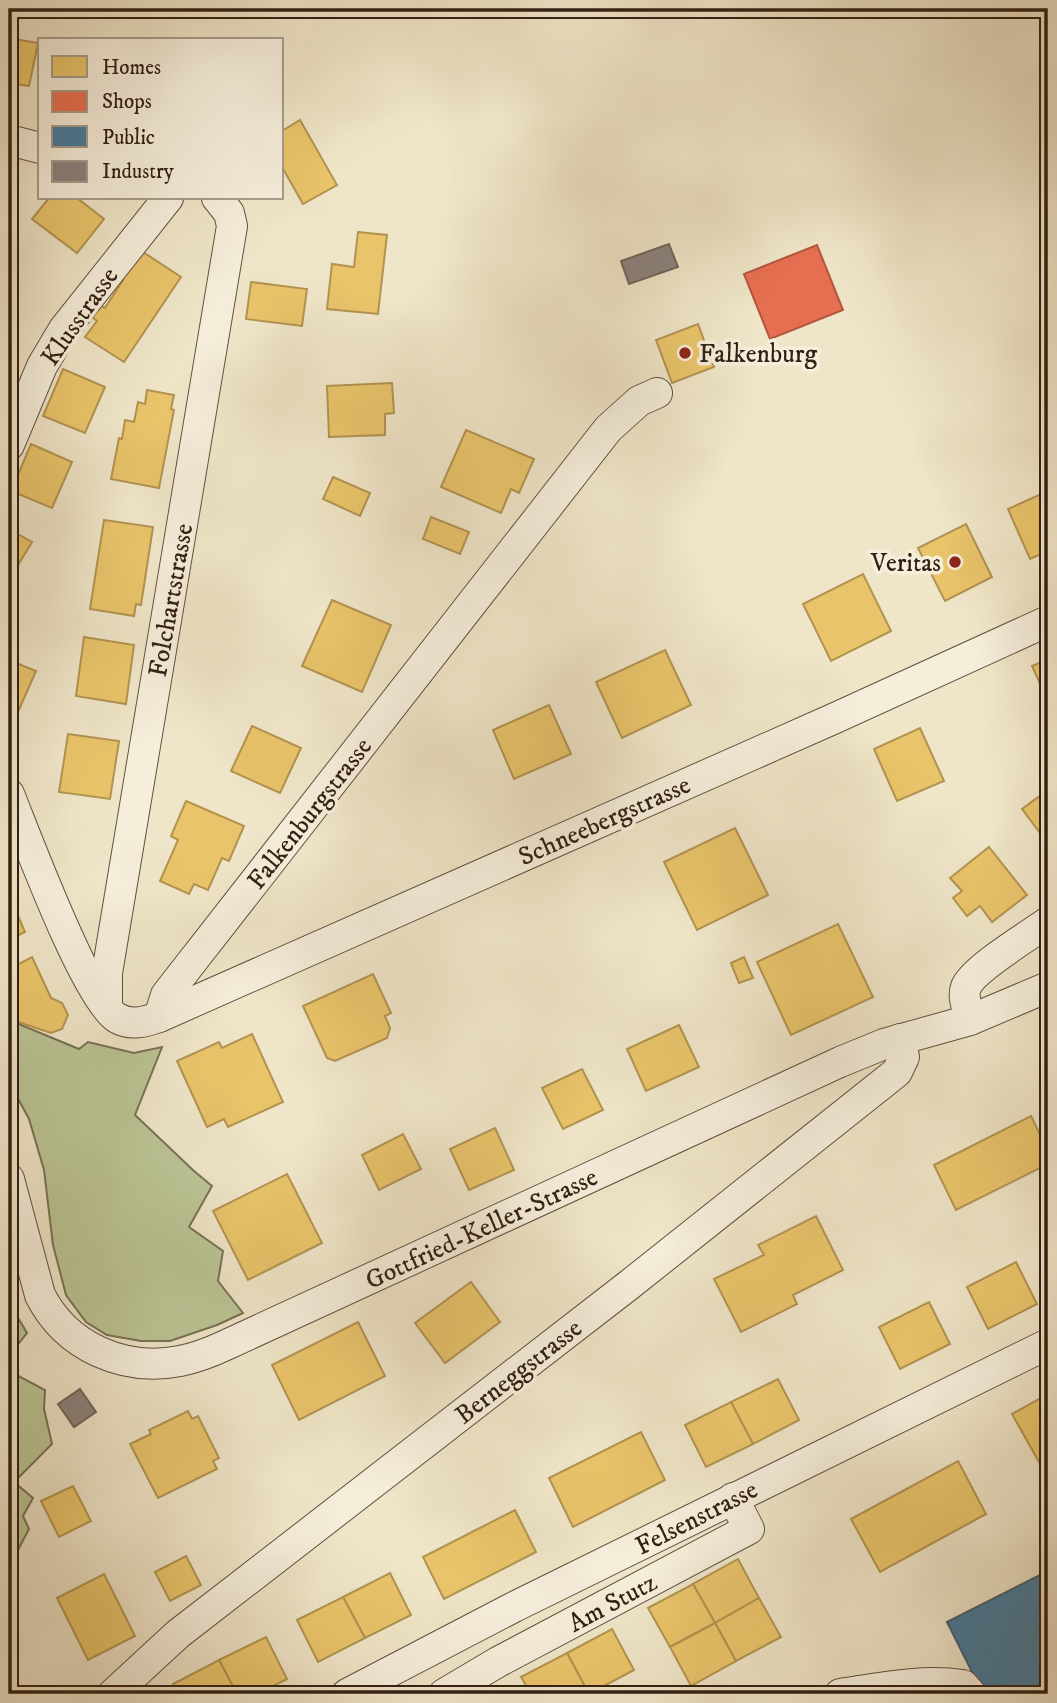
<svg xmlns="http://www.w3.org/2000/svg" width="1057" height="1703" font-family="'IM FELL DW Pica',serif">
<rect width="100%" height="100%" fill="#efe5c8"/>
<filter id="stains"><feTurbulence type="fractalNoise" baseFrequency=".00286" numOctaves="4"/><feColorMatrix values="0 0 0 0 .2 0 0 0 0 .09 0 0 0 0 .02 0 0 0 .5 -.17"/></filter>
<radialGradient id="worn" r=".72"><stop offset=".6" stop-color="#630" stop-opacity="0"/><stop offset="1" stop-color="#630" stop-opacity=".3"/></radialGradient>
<g fill="#bbc495" stroke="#777254" stroke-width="2">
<path d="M9 1020 79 1049 88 1042 134 1053 162 1047 135 1115 194 1171 212 1186 189 1227 223 1251 218 1281 243 1313 217 1325 170 1341H141L107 1335 86 1322 66 1295 53 1245 44 1170 29 1119 9 1082Z"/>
<path d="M9 1296 11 1306 27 1333 16 1347 9 1371 45 1390 44 1409 52 1444 14 1482 33 1498 23 1516 29 1529 9 1567Z"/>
</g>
<g fill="#e9c46a" stroke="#b29350" stroke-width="2">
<path d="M9 38 38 43 29 86 9 83Z"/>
<path d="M300 120 337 185 303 204 282 167V131Z"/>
<path d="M49 198H77L104 219 77 253 32 219Z"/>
<path d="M358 232 387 235 378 314 327 309 332 264 354 267Z"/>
<path d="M143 252 181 277 124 362 85 337 97 321 92 317 100 305 105 308 123 280 119 277 126 266 131 268Z"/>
<path d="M251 282 307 289 302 326 246 319Z"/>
<path d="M698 324 714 367 672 383 656 340Z"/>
<path d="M63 369 105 387 85 433 43 416Z"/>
<path d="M392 383 394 413 385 414V435L329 437 327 386Z"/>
<path d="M147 390 174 395 171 409 174 410 159 488 111 479 119 438 122 439 125 420 134 422 138 402 145 404Z"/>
<path d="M466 430 534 459 519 493 511 489 501 513 441 487Z"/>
<path d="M31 444 72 462 52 508 11 491Z"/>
<path d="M333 477 370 493 360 516 323 499Z"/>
<path d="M1048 491V551L1030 559 1008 509Z"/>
<path d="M431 517 469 532 460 554 423 539Z"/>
<path d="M104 520 153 527 141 605 136 604 134 616 90 609Z"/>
<path d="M966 524 992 577 945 601 918 548Z"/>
<path d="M9 529 32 542 9 580Z"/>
<path d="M863 574 891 631 831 661 803 604Z"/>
<path d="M332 600 391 625 362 692 302 666Z"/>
<path d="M84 637 134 645 126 704 76 696Z"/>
<path d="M665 650 691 705 622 738 596 682Z"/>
<path d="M1048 659V701L1032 666Z"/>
<path d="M9 660 36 671 11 728 9 727Z"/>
<path d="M549 705 571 754 514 779 493 730Z"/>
<path d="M252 726 301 748 280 793 231 771Z"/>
<path d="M920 728 944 781 897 801 874 749Z"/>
<path d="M68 734 119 741 110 799 59 792Z"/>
<path d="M1048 790V839L1046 841 1022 809Z"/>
<path d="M186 801 244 826 229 861 222 858 208 890 194 884 189 894 160 881 178 840 171 836Z"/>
<path d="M735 828 768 895 697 930 664 862Z"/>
<path d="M989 847 1027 895 992 922 980 906 967 916 953 898 962 891 950 878Z"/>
<path d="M9 895 25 932 9 940Z"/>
<path d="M838 924 873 997 791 1035 757 962Z"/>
<path d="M32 957 51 998 62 1003 68 1015 62 1029 51 1033 9 1019V969Z"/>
<path d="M744 957 753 978 739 983 731 963Z"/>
<path d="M373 974 391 1013 385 1016 390 1028 387 1038 335 1061 327 1058 303 1006Z"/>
<path d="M679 1025 699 1067 646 1091 627 1049Z"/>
<path d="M252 1034 283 1102 228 1127 224 1119 207 1127 177 1061 219 1042 222 1048Z"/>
<path d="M582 1069 603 1110 563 1129 542 1088Z"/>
<path d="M1031 1116 1048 1151V1164L956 1210 934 1165Z"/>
<path d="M495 1128 514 1170 469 1190 450 1149Z"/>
<path d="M403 1134 421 1169 379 1190 362 1155Z"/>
<path d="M287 1174 322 1243 248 1280 213 1211Z"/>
<path d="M816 1216 843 1270 793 1295 797 1304 741 1332 714 1279 764 1255 758 1245Z"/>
<path d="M1016 1262 1037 1304 988 1329 967 1287Z"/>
<path d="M471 1282 500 1322 445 1363 415 1323Z"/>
<path d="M929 1302 950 1344 900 1369 879 1327Z"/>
<path d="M358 1322 385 1376 299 1420 272 1365Z"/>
<path d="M778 1379 799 1420 753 1444 731 1402Z"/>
<path d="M1048 1394V1478L1012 1414Z"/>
<path d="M731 1402 753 1444 706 1467 685 1425Z"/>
<path d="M188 1411 192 1419 198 1416 219 1458 213 1461 217 1469 158 1498 130 1444 151 1434 149 1430Z"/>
<path d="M641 1432 665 1480 573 1527 549 1478Z"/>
<path d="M958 1461 986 1514 880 1572 851 1519Z"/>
<path d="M73 1486 91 1521 59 1537 41 1501Z"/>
<path d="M515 1510 536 1552 444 1599 423 1557Z"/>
<path d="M186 1556 201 1585 170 1601 155 1572Z"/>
<path d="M738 1559 759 1598 715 1623 693 1584Z"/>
<path d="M390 1573 411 1615 365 1638 343 1597Z"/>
<path d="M104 1574 135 1636 88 1660 57 1598Z"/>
<path d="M693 1584 715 1623 670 1647 648 1608Z"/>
<path d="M343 1597 365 1638 318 1662 297 1620Z"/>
<path d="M759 1598 781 1637 736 1661 715 1623Z"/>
<path d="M715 1623 736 1661 691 1686 670 1647Z"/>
<path d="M612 1629 634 1670 589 1694 567 1653Z"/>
<path d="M266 1637 287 1679 257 1694H237L219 1660Z"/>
<path d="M567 1653 589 1694H531L521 1677Z"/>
<path d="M219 1660 237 1694H178L173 1684Z"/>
<path d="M9 1668 22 1694H9Z"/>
</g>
<path fill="#e76f51" stroke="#b1573e" stroke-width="2" d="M817 245 843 310 770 339 744 274Z"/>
<path fill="#457b9d" stroke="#406074" stroke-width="2" d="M1048 1571V1685L1029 1694H983L947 1622Z"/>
<g fill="#8a817c" stroke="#70645c" stroke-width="2">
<path d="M669 244 678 267 629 284 621 261Z"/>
<path d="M80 1389 96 1412 74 1427 58 1404Z"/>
</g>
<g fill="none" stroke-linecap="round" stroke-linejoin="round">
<g stroke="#625140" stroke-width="32">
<g id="minor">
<path d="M9 140 40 148"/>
<path d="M9 445 42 366 64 329 168 198"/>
<path d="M9 794C26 836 86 999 117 1018 131 1026 145 1022 159 1017L833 719 1048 621"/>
<path d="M107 1007V973L232 226 229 213 217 198"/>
<path d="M159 1017 166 995 608 429 639 401 657 393"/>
<path d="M970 1020C968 1009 962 997 966 987 973 969 1030 935 1048 922"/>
<path d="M9 1179 40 1295C66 1347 124 1372 180 1361 196 1358 211 1352 226 1345L840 1062 884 1044 970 1020 1048 987"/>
<path d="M113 1694 178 1634 629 1285 897 1072 904 1057 900 1039"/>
<path d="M347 1694 514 1607 1048 1344"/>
<path d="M444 1694 498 1662 749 1529 733 1498"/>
<path d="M840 1694C880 1688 922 1679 963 1685L971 1694"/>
</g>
</g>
<use href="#minor" stroke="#f5eedb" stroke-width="30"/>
</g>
<g fill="#8f2418" stroke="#f5eedb" stroke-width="2.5">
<circle cx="685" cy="353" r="7"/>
<circle cx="955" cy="562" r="7"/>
</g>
<g text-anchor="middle" stroke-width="7" stroke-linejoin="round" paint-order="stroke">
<g font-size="26" fill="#332013" stroke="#f5eedb">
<text transform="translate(79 316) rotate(-55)" y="9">Klusstrasse</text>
<text transform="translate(170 600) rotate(-80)" y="9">Folchartstrasse</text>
<text transform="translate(309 813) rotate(-52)" y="9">Falkenburgstrasse</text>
<text transform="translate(604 820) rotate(-24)" y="9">Schneebergstrasse</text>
<text transform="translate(481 1228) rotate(-25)" y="9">Gottfried-Keller-Strasse</text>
<text transform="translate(518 1371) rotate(-38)" y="9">Berneggstrasse</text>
<text transform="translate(696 1517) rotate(-27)" y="9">Felsenstrasse</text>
<text transform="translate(612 1602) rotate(-28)" y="9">Am Stutz</text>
</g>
<g font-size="26" fill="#332013" stroke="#f5eedb" text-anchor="start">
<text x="699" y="362">Falkenburg</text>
<text x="941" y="571" text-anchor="end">Veritas</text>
</g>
</g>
<rect width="1057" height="1703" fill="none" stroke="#efe5c8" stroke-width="35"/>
<rect x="10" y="10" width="1036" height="1682" fill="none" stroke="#332013" stroke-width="3.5"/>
<rect x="18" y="18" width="1022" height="1668" fill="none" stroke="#332013" stroke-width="2"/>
<rect x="38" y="38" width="245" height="161" fill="#f5eedb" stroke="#a79c8b" stroke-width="2"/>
<rect x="52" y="56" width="35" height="21" fill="#e9c46a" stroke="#a79c8b" stroke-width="2"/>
<text x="102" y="74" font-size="21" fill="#332013">Homes</text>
<rect x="52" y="91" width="35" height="21" fill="#e76f51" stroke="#a79c8b" stroke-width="2"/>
<text x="102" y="108" font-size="21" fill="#332013">Shops</text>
<rect x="52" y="126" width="35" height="21" fill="#457b9d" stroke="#a79c8b" stroke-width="2"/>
<text x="102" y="144" font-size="21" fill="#332013">Public</text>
<rect x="52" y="161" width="35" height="21" fill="#8a817c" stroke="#a79c8b" stroke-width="2"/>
<text x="102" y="178" font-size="21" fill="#332013">Industry</text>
<rect width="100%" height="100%" filter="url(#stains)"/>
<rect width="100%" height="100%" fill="url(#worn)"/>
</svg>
